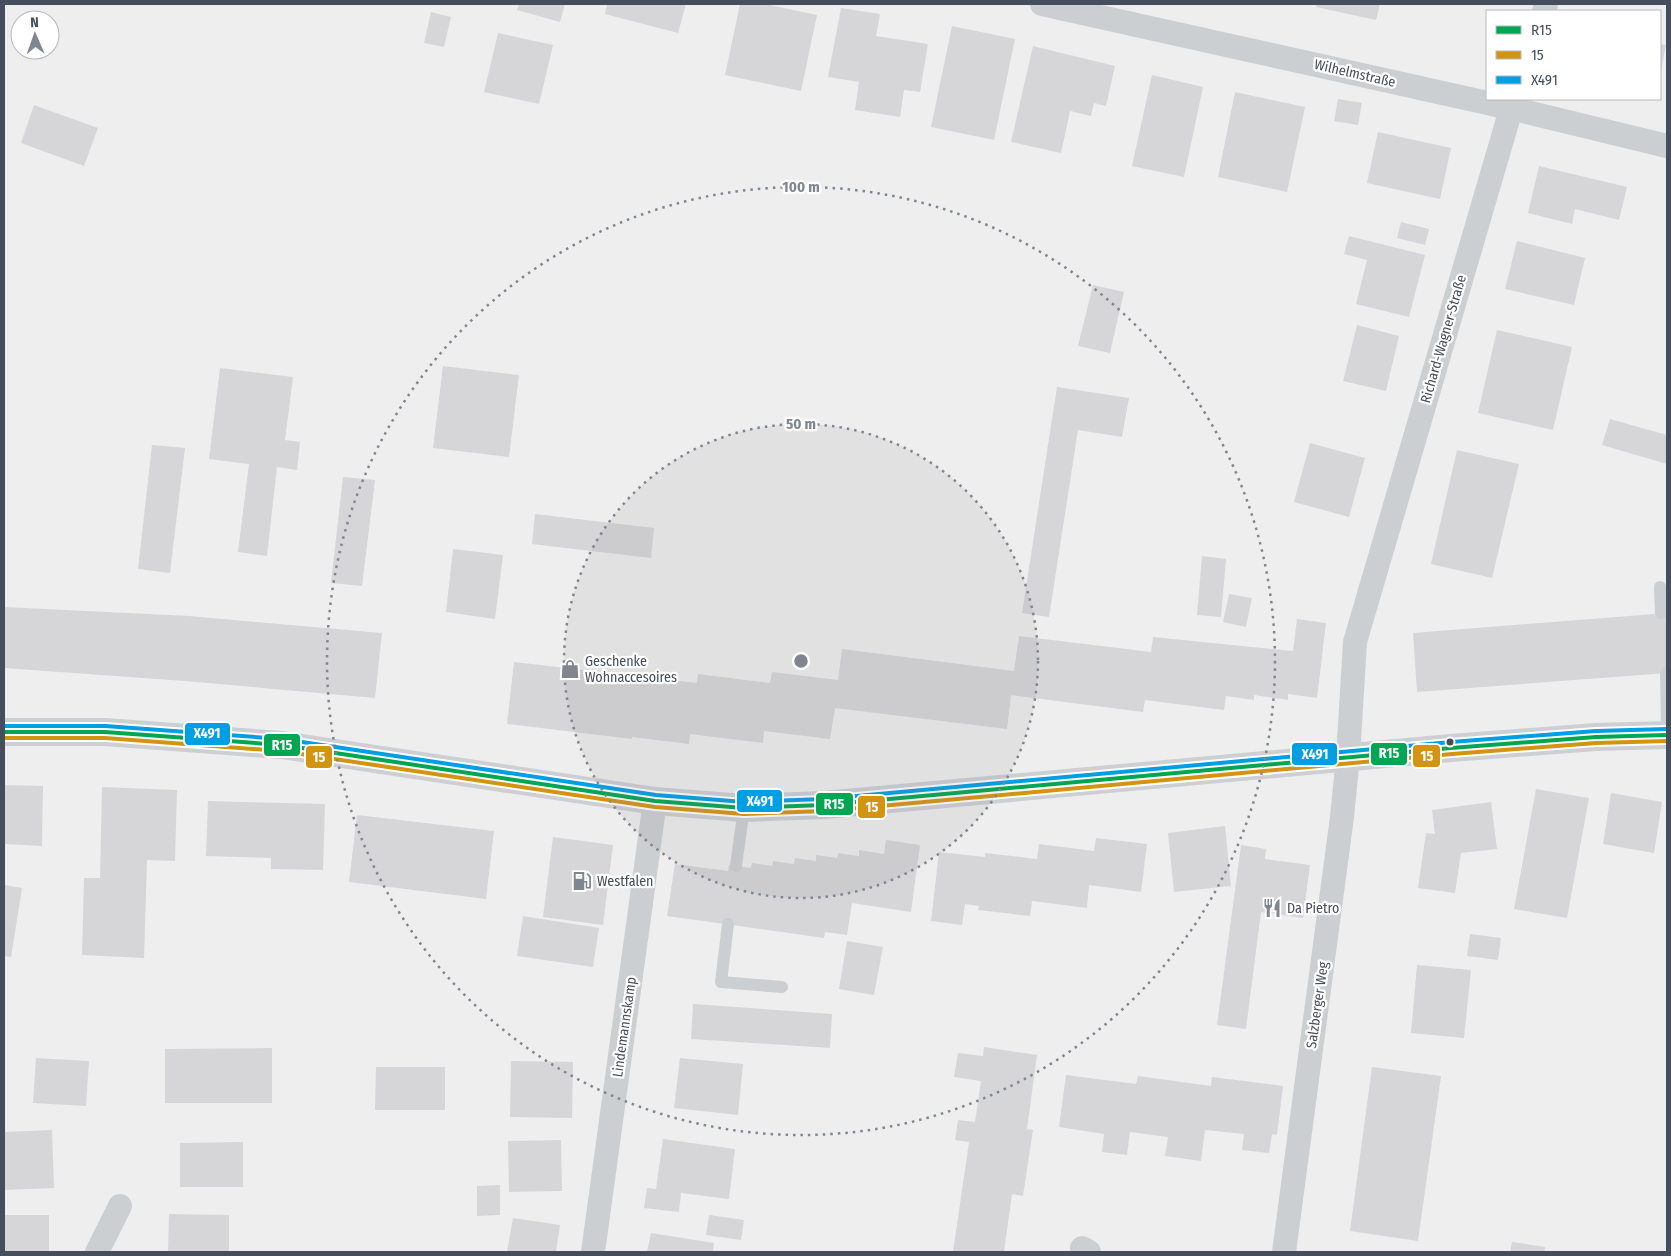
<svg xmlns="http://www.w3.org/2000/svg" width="1671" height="1256" font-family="'Fira Sans Condensed',sans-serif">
<rect width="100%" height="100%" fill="#efeeee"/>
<g fill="#d6d6d9">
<path d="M519 4H565L560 22 517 10Z"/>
<path d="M607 4H686L678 33 605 14Z"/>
<path d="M740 4H765L817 15 801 91 725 75Z"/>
<path d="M1316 4H1380L1376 20 1316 7Z"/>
<path d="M841 8 880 14 876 36 928 44 920 92 904 90 900 117 855 110 859 82 828 77Z"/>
<path d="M431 12 451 17 444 47 424 43Z"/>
<path d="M952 26 1015 39 994 140 931 127Z"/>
<path d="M498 33 553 45 539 104 484 92Z"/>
<path d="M1660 44 1666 45 1661 71H1660Z"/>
<path d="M1033 46 1115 66 1106 106 1094 103 1091 116 1070 111 1061 153 1011 142Z"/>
<path d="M1152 75 1203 87 1184 177 1132 166Z"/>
<path d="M1235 92 1305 107 1287 192 1218 177Z"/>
<path d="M1338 99 1362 103 1358 125 1334 121Z"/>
<path d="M34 105 98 128 84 166 21 143Z"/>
<path d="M1378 132 1451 148 1440 199 1367 183Z"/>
<path d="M1539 166 1627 187 1619 220 1575 209 1572 224 1528 213Z"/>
<path d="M1401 222 1429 229 1425 245 1397 238Z"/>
<path d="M1349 236 1425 255 1409 317 1356 304 1367 260 1344 254Z"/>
<path d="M1517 241 1585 258 1574 305 1505 289Z"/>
<path d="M1093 285 1124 292 1110 353 1078 346Z"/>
<path d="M1357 325 1399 336 1386 391 1343 381Z"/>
<path d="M1497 330 1572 347 1553 430 1478 413Z"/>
<path d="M443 366 519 375 509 457 433 448Z"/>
<path d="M220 368 293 377 285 440 300 442 297 470 277 467 267 556 238 552 249 464 209 459Z"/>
<path d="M1057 387 1129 398 1122 437 1078 430 1049 617 1022 613Z"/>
<path d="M1610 419 1667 435V464L1602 445Z"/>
<path d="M1310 443 1365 458 1349 517 1294 502Z"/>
<path d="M152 445 185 448 170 573 138 569Z"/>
<path d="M1457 450 1519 464 1492 578 1431 564Z"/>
<path d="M343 477 375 480 362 586 331 583Z"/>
<path d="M535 514 654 528 651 558 532 544Z"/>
<path d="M453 549 503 555 495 619 446 612Z"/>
<path d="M1202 556 1226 559 1221 617 1197 615Z"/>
<path d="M1229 594 1252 598 1246 627 1223 622Z"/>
<path d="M4 607 189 616 382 633 375 698 185 681 4 668Z"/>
<path d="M1667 613V673L1417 692 1413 633Z"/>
<path d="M1297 619 1326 623 1317 698 1288 694V700L1254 695V700L1226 696 1224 710 1145 700 1143 712 1011 695 1007 729 835 708 830 739 764 731 763 743 690 734 689 744 632 737V739L507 724 514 662 697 683 698 674 770 683 772 672 838 680 842 649 1014 671 1019 636 1151 652 1153 637 1293 651Z"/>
<path d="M4 785 43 786 42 846 4 844Z"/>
<path d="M102 787 177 790 175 861 147 860 144 958 82 955 84 878H100Z"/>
<path d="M1536 789 1589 798 1567 918 1514 909Z"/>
<path d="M1611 793 1662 802 1654 853 1603 844Z"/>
<path d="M208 801 325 804 323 870 271 869V858L206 856Z"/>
<path d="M1491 802 1497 849 1461 853 1455 893 1418 888 1426 833 1435 834 1432 810Z"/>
<path d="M357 815 494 831 486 899 349 882Z"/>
<path d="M1225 826 1231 886 1174 892 1168 833Z"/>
<path d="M553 837 613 845 603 925 543 917Z"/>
<path d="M1096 838 1147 844 1141 892 1089 885 1087 908 1032 901 1030 916 978 910 979 906 965 904 962 925 931 921 939 852 985 857V853L1037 859 1039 844 1094 851Z"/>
<path d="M886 840 920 845 911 912 852 903 847 935 825 932 824 938 667 916 675 864 728 871 729 865 751 868 752 863 772 866 773 861 794 864 795 858 816 861V855L837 858 838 853 859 856V850L884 854Z"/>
<path d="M1241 845 1266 849 1265 859 1310 865 1303 918 1261 912 1246 1029 1217 1025Z"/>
<path d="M4 885 22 888 11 957 4 956Z"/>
<path d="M523 916 599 928 593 967 517 956Z"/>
<path d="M1470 934 1501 938 1498 960 1467 956Z"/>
<path d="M847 941 883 947 874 995 839 989Z"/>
<path d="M1417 965 1471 970 1464 1038 1411 1033Z"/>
<path d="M693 1004 832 1014 830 1048 691 1039Z"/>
<path d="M984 1047 1037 1055 1027 1129 1033 1130 1023 1196 1012 1194 1004 1252H953L969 1142 955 1140 958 1120 975 1122 981 1081 954 1077 958 1053 983 1056Z"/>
<path d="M272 1048V1103H165V1049Z"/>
<path d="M36 1058 89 1061 86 1106 33 1103Z"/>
<path d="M680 1058 743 1064 738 1115 674 1108Z"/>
<path d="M511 1061 573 1062 572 1118 510 1117Z"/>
<path d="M376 1067H445V1110H375Z"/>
<path d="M1372 1067 1441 1076 1418 1241 1350 1231Z"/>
<path d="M1066 1075 1136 1084 1138 1076 1211 1086 1212 1077 1283 1086 1277 1135 1272 1134 1269 1153 1242 1150 1244 1134 1205 1130 1201 1161 1165 1156 1168 1137 1130 1132 1127 1155 1102 1152 1104 1134 1059 1127Z"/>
<path d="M52 1130 54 1188 4 1190V1132Z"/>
<path d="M663 1139 735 1149 729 1199 681 1193 679 1212 644 1208 647 1188 656 1189Z"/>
<path d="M561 1140 562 1191 509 1192 508 1141Z"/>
<path d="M243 1142V1187H180V1143Z"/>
<path d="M500 1185V1215L477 1216V1186Z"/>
<path d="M169 1214 229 1215V1252H168Z"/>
<rect x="4" y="1215" width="45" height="37"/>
<path d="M709 1215 744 1220 741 1240 706 1235Z"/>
<path d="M513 1218 560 1225 556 1252H507Z"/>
<path d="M651 1233 714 1243 713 1252H647Z"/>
<path d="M1512 1242 1545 1247 1544 1252H1510Z"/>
</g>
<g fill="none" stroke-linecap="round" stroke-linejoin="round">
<g stroke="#cccfd2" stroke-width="12">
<path d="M1660 587 1661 613"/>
<path d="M1666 673 1667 735"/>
<path d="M736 866 744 808"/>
<path d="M728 924 721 982 782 987"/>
</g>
<g stroke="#cccfd2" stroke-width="24">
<path d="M1042 4 1510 108 1667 146"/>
<path d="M1544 11 1546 4"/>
<path d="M1082 1248 1089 1252"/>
<path d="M97 1252 120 1206"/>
<path d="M593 1252 655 801"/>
<path d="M1284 1252 1342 817 1348 757 1355 642 1514 99"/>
</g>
<path stroke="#cdcfd3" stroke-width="28" d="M4 732H105L282 745 655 801 744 808 824 805 1451 748 1596 737 1667 735"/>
<g stroke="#fff" stroke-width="8">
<path id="bus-1" d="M4 732H105L282 745 655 801 744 808 824 805 1451 748 1596 737 1667 735"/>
</g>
<g stroke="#fff" stroke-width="8">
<path id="bus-2" d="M4 738H105L281 751 655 807 744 814 825 811 1452 754 1596 743 1667 741"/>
</g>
<g stroke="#fff" stroke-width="8">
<path id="bus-3" d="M4 726H105L282 739 656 795 744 802 824 799 1451 742 1596 731 1667 729"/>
</g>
<use href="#bus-1" stroke="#00a651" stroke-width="4"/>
<use href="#bus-2" stroke="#d39412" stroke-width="4"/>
<use href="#bus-3" stroke="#009ee3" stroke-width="4"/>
</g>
<circle cx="801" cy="661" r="237" fill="#80868f" fill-opacity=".12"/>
<g fill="none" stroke="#80868f" stroke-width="2.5" stroke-dasharray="2.5 5">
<circle cx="801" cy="661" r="237"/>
<circle cx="801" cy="661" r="474"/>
</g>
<defs>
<g id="shop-bare" transform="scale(1.5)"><path d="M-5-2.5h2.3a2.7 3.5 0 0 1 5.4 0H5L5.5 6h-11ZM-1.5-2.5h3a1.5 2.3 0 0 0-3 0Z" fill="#80868f" stroke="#fff" stroke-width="2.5" paint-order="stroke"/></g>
<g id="fuel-bare" transform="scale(1.5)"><path d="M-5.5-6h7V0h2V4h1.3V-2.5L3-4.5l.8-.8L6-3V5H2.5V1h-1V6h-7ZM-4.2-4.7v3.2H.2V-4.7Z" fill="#80868f" stroke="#fff" stroke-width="2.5" paint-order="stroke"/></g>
<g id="restaurant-bare" transform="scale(1.5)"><path d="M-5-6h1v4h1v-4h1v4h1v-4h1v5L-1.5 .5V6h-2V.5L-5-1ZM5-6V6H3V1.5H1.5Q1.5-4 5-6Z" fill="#80868f" stroke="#fff" stroke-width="2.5" paint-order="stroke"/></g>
</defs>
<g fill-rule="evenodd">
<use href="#shop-bare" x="570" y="669"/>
<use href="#fuel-bare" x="582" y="881"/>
<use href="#restaurant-bare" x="1272" y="908"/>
</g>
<circle fill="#454e5c" stroke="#fff" stroke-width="2" cx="1450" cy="742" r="4.5"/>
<g text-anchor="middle" stroke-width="4.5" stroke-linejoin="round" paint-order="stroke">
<g font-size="14" fill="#454e5c" stroke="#fff">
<text transform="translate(1355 73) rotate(13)" y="5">Wilhelmstraße</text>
<text transform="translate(1443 339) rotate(-74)" y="5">Richard-Wagner-Straße</text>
<text transform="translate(1317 1005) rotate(-82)" y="5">Salzberger Weg</text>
<text transform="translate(624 1027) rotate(-82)" y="5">Lindemannskamp</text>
</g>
<g font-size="14" fill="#454e5c" stroke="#fff" text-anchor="start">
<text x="585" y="666">Geschenke<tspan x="585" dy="16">Wohnaccesoires</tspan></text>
<text x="597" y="886">Westfalen</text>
<text x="1287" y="913">Da Pietro</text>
</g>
</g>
<circle cx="801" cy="661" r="8" fill="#80868f" stroke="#fff" stroke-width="2.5"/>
<g font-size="15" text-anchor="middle" font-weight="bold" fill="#80868f" stroke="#fff" stroke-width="4.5" stroke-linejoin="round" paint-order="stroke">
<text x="801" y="192">100 m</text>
<text x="801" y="429">50 m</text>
</g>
<g stroke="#fff" stroke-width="2">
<rect x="184" y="722" width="47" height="24" rx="5" fill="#009ee3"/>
<rect x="263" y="733" width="38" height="24" rx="5" fill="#00a651"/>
<rect x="1370" y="742" width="38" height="24" rx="5" fill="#00a651"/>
<rect x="1291" y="742" width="47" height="24" rx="5" fill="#009ee3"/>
<rect x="1412" y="744" width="29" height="24" rx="5" fill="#d39412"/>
<rect x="305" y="745" width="28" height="24" rx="5" fill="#d39412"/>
<rect x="736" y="789" width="47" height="24" rx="5" fill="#009ee3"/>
<rect x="815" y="792" width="39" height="24" rx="5" fill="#00a651"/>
<rect x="857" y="795" width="29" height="24" rx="5" fill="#d39412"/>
</g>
<g font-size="14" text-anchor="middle" font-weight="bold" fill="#fff">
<text x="207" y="738">X491</text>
<text x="282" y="750">R15</text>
<text x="1389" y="758">R15</text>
<text x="1315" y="759">X491</text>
<text x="1427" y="761">15</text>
<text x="319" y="762">15</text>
<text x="760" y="806">X491</text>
<text x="834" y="809">R15</text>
<text x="872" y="812">15</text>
</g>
<rect width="1671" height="1256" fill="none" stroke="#454e5c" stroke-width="10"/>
<rect x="1486" y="10" width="175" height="90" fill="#ffffff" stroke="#b5b8be"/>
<rect x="1496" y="26" width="25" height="8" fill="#00a651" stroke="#b5b8be"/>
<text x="1531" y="35" font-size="15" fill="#454e5c">R15</text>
<rect x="1496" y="51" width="25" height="8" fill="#d39412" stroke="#b5b8be"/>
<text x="1531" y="60" font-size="15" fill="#454e5c">15</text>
<rect x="1496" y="76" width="25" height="8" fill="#009ee3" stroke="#b5b8be"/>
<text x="1531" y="85" font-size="15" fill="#454e5c">X491</text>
<g transform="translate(35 35) rotate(358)"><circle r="24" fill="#ffffff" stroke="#b5b8be"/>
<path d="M0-4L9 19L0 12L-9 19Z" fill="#80868f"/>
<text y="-8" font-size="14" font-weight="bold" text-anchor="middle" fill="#454e5c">N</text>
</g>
</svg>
